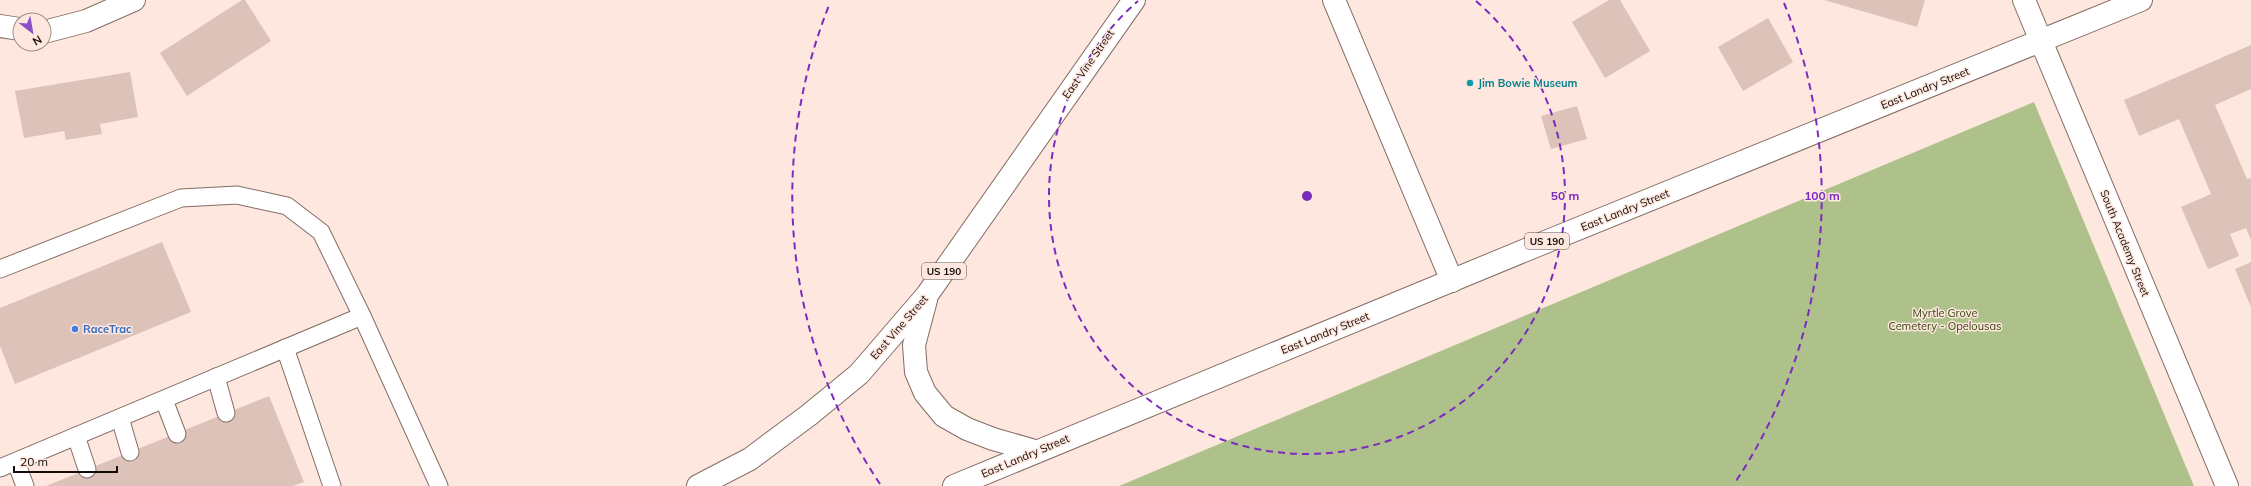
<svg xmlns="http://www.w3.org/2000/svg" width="2251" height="486" font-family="Mulish,sans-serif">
<rect width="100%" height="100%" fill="#fde7de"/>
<path fill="#aec18a" d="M2034 102 2194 486H1119Z"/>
<g fill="#dcc2b8">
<path d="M242 0H245L271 41 187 96 160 53Z"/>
<path d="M1609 0H1620L1650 51 1605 78 1572 22Z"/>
<path d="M1824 0H1925L1917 27Z"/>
<path d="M1768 18 1793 62 1743 91 1718 47Z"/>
<path d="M2251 45V89L2215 105 2247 179 2251 178V240L2246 228 2230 234 2239 256 2208 269 2181 207 2211 194 2179 119 2139 136 2124 100Z"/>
<path d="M130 72 138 117 100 124 102 134 66 140 64 131 24 138 15 91Z"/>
<path d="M1577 106 1587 139 1551 149 1541 116Z"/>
<path d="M162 242 191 312 15 384 0 346V308Z"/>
<path d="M2251 262V307L2235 269Z"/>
<path d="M269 396 304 482 293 486H46Z"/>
</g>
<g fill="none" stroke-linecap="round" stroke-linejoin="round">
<g stroke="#846d64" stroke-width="19">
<g id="service">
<path d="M0 269 181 198 237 195 287 206 321 232 362 316 439 486"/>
<path d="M285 348 332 486"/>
<path d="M216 377 226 413"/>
<path d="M164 400 177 434"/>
<path d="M120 418 130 452"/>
<path d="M76 436 87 469"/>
<path d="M16 462 25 486"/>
<path d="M0 468 362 316"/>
</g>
</g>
<g stroke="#846d64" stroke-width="24">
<g id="minor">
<path d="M1334 0 1452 281"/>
<path d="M0 26 20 29"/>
<path d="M44 32 86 21 134 0"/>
<path d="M2041 41 2227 486"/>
</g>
</g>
<g stroke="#846d64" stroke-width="24">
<path id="tertiary" d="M2024 0 2041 41"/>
</g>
<g stroke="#846d64" stroke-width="24">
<g id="trunk">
<path d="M926 300 914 345 916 372 925 393 944 416 967 429 993 439 1035 451"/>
<path d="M698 486 750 459 809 415 859 374 927 295 1134 0"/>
<path d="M954 486 1538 245 2141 0"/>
</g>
</g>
<use href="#service" stroke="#fff" stroke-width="17"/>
<use href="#minor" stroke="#fff" stroke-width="22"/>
<use href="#tertiary" stroke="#fff" stroke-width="22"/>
<use href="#trunk" stroke="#fff" stroke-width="22"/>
</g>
<g fill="none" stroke="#7b2cbf" stroke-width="2" stroke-dasharray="7 5">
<path d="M1476 1A258 258 0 1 1 1138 1"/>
<path d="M880 484A515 515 0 0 1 830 3M1784 3A515 515 0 0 1 1734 484"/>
</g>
<circle fill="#0f9aa8" stroke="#fde7de" stroke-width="1.5" cx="1470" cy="83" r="4"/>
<circle fill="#3f7fe0" stroke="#fde7de" stroke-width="1.5" cx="75" cy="329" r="4"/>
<g text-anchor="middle" stroke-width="3" stroke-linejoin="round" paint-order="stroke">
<g fill="#fde7de" stroke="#5a4d48" stroke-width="1">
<rect x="1525" y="233" width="44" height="16" rx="3"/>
<rect x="922" y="263" width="44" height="16" rx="3"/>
</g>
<g font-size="10" font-weight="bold" fill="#140b08">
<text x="1547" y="245">US 190</text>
<text x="944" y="275">US 190</text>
</g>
<g font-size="11" fill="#140b08" stroke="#fde7de">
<text transform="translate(1088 64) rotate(-55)" y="4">East Vine Street</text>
<text transform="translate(1925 88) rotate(-22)" y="4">East Landry Street</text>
<text transform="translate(1625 210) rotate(-22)" y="4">East Landry Street</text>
<text transform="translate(2125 243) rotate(68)" y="4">South Academy Street</text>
<text transform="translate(899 327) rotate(-49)" y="4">East Vine Street</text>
<text transform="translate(1325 333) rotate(-22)" y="4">East Landry Street</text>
<text transform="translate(1025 456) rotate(-23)" y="4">East Landry Street</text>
</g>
<g font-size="11" font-weight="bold" fill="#0d838f" stroke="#fde7de" text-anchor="start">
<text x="1478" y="87">Jim Bowie Museum</text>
</g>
<g font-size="11" fill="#34430c" stroke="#fde7de">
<text x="1945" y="317">Myrtle Grove<tspan x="1945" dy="13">Cemetery - Opelousas</tspan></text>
</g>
<g font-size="11" font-weight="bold" fill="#366cbe" stroke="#fde7de" text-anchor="start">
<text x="83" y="333">RaceTrac</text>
</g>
</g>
<circle cx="1307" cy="196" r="6" fill="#7b2cbf" stroke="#fde7de" stroke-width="2"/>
<g font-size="12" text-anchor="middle" font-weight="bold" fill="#7b2cbf" stroke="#fde7de" stroke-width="3" stroke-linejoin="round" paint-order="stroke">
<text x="1565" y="200">50 m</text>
<text x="1822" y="200">100 m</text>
</g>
<g transform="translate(32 32) rotate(149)"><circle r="19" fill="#fde7de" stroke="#a08f88"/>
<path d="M0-3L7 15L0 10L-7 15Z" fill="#8c50c7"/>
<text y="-6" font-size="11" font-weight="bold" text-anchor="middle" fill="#140b08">N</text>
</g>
<path d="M14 466v6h103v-6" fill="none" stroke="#140b08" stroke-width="2"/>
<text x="20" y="466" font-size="12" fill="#140b08" stroke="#fde7de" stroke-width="3" paint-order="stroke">20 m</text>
</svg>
